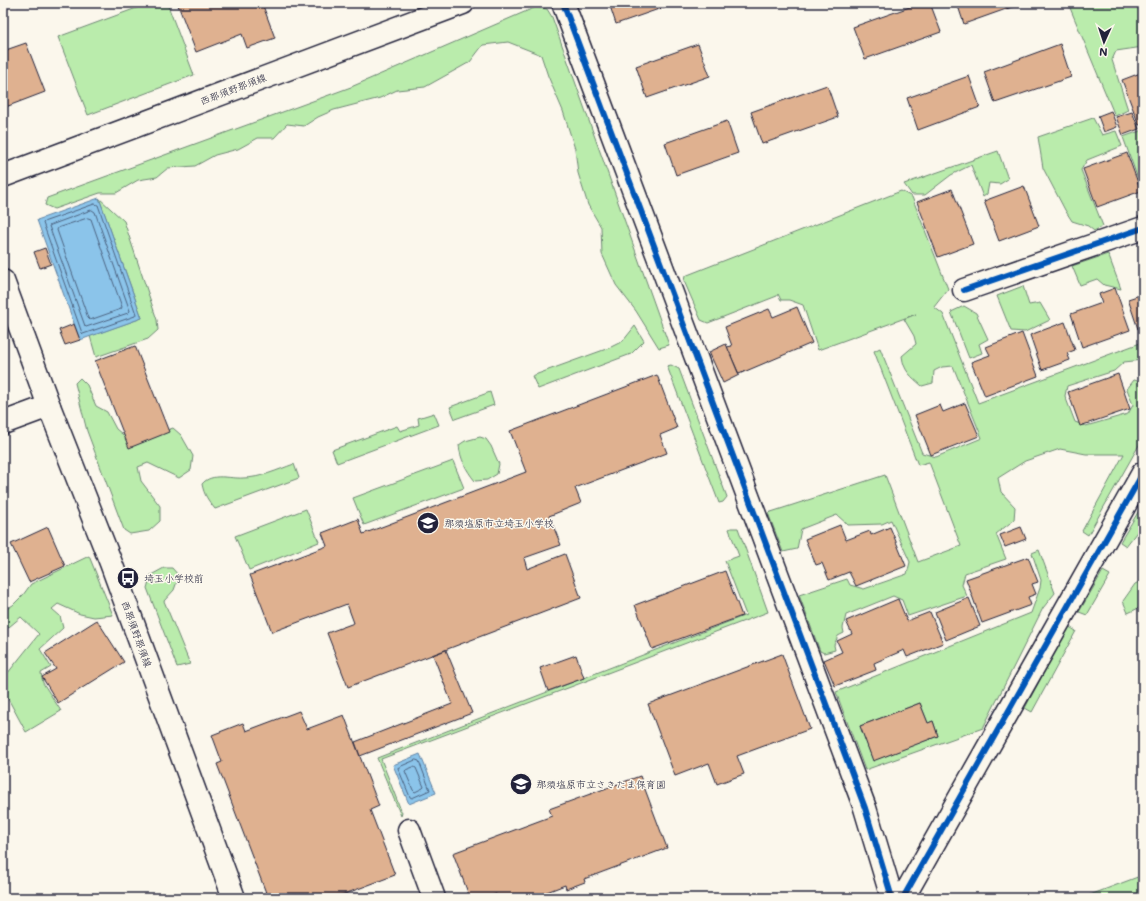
<svg xmlns="http://www.w3.org/2000/svg" width="1146" height="901" font-family="Mali,'Klee One',sans-serif">
<rect width="100%" height="100%" fill="#fbf7ec"/>
<filter id="ink" filterUnits="userSpaceOnUse"><feTurbulence type="fractalNoise" baseFrequency=".025" numOctaves="2"/><feDisplacementMap in="SourceGraphic" scale="8" xChannelSelector="R" yChannelSelector="G"/><feConvolveMatrix kernelMatrix="1 2 1 2 8 2 1 2 1" color-interpolation-filters="sRGB"/></filter>
<g filter="url(#ink)">
<g fill="#baecac" stroke="#6e8774" fill-rule="evenodd">
<path d="M150 3H167L194 75 88 115 58 37Z"/>
<path d="M1068 3H1143V47L1116 51 1112 60 1128 110 1115 116Z"/>
<path d="M536 7 547 9 552 17 669 345 659 348 636 311 616 285 602 254 601 227 588 205 578 173 575 149 563 111 548 76 541 55 508 42 483 45 470 62 425 87 397 90 380 98 334 110 318 117 304 126 287 124 274 138H258L238 149 215 155 195 166 168 168 157 177 138 180 116 193H100L54 209 45 205 47 198 351 87Z"/>
<path d="M1093 118 1102 135 1116 131 1122 146 1087 160 1081 170 1103 226 1094 231 1088 226 1072 221 1065 210 1043 168 1038 137Z"/>
<path d="M1143 130V193L1123 137Z"/>
<path d="M998 151 1008 179 1000 184 989 183 987 194 983 197 971 165 951 175 925 195H912L904 184Z"/>
<path d="M901 191 912 197 948 289 934 307 943 314 978 403 1143 342V360L1124 362 1114 371 1067 386 1065 396 1075 422 1086 426 1128 414 1133 405 1127 389 1134 380 1143 382V438L1088 535 1082 531 1124 454H1086L1060 449 1025 461 998 478 1001 492 1015 507 1014 520 996 534 1006 559 965 573 962 585 967 596 908 616 902 600 893 596 846 615 843 628 844 633 838 636 834 645 835 650 824 653 820 651 799 595 847 579 850 585 864 589 907 574 910 562 891 520 882 524 848 525 837 515 801 529 797 549 783 552 768 513 885 475 918 562 961 546 929 462 918 465 874 351 880 348 922 453 936 457 982 438 953 366 942 367 934 371 933 383 922 386C911 376 904 372 902 356L916 344 914 336 904 319 916 314 818 350 803 305 789 300H781L778 294 777 296 708 323 701 320 684 281 685 276Z"/>
<path d="M99 198 124 221 157 320 158 330 148 339 96 357 90 336 142 318Z"/>
<path d="M1108 254 1121 289 1104 285 1097 279 1080 285 1072 266Z"/>
<path d="M1023 286 1029 305 1040 303 1050 320 1025 332 1011 331 997 296Z"/>
<path d="M964 306 976 313 988 339 979 344 982 353 969 358 951 312Z"/>
<path d="M635 326 644 341 631 354 538 389 532 376 609 348 623 341Z"/>
<path d="M671 365 679 369 727 497 723 502 719 503 667 366Z"/>
<path d="M80 378 87 385 96 406 107 412 116 429 133 443 173 428 181 435 193 456 191 470 179 478 148 463 138 467 141 481 160 506V521L149 531 130 534 124 530 87 431 75 383Z"/>
<path d="M490 392 494 405 455 419 450 407Z"/>
<path d="M434 413 439 425 337 463 332 450 397 426 400 431 419 425 418 418Z"/>
<path d="M480 437 486 439 491 446 499 464 497 474 487 480 475 481C466 470 460 458 459 445L465 441Z"/>
<path d="M453 461 464 488 364 525 353 498Z"/>
<path d="M294 464 299 478 215 509C208 500 204 495 202 484 212 472 230 479 243 478 261 478 277 470 294 464Z"/>
<path d="M1143 504V524L1126 546 1120 542Z"/>
<path d="M306 509 319 542 249 570 235 536Z"/>
<path d="M731 528H738L768 612 381 759 402 813 401 816 377 758 746 615 725 561 739 556 729 529Z"/>
<path d="M1039 550 1055 593 1043 608 983 728 865 770 836 692 1031 613 1040 588 1041 580 1032 553ZM920 703 928 723 933 721 938 736 873 760 860 726Z"/>
<path d="M89 556 113 615 94 617 80 614 58 604 52 609 60 616 63 628 40 649 51 667 41 673 43 683 61 711 26 732 5 693H3V679L39 634 21 617 3 632V611L13 605 23 595 31 584Z"/>
<path d="M164 568H172L179 576 174 590 164 601 190 664 177 667 147 588 151 575Z"/>
<path d="M1103 571 1110 575 1087 615 1079 612Z"/>
<path d="M1143 580V606L1128 613 1123 601 1135 584Z"/>
<path d="M1068 626 1076 631 1032 712 1025 708Z"/>
<path d="M1143 875V898H1082Z"/>
</g>
<g fill="#8bc4ea" stroke="#6183a4">
<path d="M99 198 142 318 80 340 37 220Z"/>
<path d="M420 754 436 793 409 804 393 765Z"/>
</g>
<g fill="none" stroke-linecap="round" stroke-linejoin="round">
<g stroke="#4c6381" stroke-width="1">
<path d="M95 204 98 205 136 314 135 316 83 334 82 333 43 223 44 222Z"/>
<path d="M92 210 95 212 130 311 128 313 86 327 85 326 49 226 51 225Z"/>
<path d="M88 218 91 219 122 307 121 309 90 320 88 318 57 230 58 228Z"/>
<path d="M416 760 419 761 430 790 412 798 410 797 398 768Z"/>
<path d="M414 767 416 768 424 787 423 788 415 792 413 790 405 771 406 770Z"/>
</g>
</g>
<g fill="#dfb190" stroke="#22223b">
<path d="M184 3H262L275 38 247 48 242 34 196 52 178 5Z"/>
<path d="M609 3H676L616 24Z"/>
<path d="M921 3H930L941 32 865 59 853 27Z"/>
<path d="M957 3H1023L964 24Z"/>
<path d="M26 43 45 92 3 108V51Z"/>
<path d="M698 44 710 76 647 98 636 66Z"/>
<path d="M1060 44 1071 77 995 103 984 72Z"/>
<path d="M1143 72V124L1139 125 1122 80Z"/>
<path d="M969 76 980 107 918 130 907 98Z"/>
<path d="M827 85 838 117 762 144 751 112Z"/>
<path d="M1111 111 1117 127 1104 132 1098 116Z"/>
<path d="M1132 112 1139 129 1123 135 1116 117Z"/>
<path d="M727 121 738 153 676 175 665 143Z"/>
<path d="M1127 153 1141 191 1097 207 1083 169Z"/>
<path d="M1024 186 1039 226 999 241 984 201Z"/>
<path d="M952 189 973 244 938 257 917 202Z"/>
<path d="M45 248 51 264 40 268 34 252Z"/>
<path d="M1115 288 1130 330 1082 347 1071 314 1102 303 1099 294Z"/>
<path d="M1143 294V328L1138 329 1128 299Z"/>
<path d="M797 307 812 343 739 374 727 347 732 346 725 327 769 309 773 317Z"/>
<path d="M1065 322 1075 350 1067 353 1070 360 1042 370 1030 335Z"/>
<path d="M74 324 80 340 65 345 59 330Z"/>
<path d="M1022 333 1038 376 985 396 971 362 990 355 986 347Z"/>
<path d="M726 344 739 375 723 383 709 352Z"/>
<path d="M135 346 169 432 129 448 95 361Z"/>
<path d="M1118 374 1130 409 1080 426 1068 392Z"/>
<path d="M657 375 677 428 660 435 667 453 575 488 581 503 549 516 561 545 524 558 527 569 565 554 581 598 348 687 327 633 354 623 347 604 272 632 250 575 327 546 322 533 358 519 363 534 526 472 510 431Z"/>
<path d="M965 403 979 436 931 455 915 415 940 405 943 412Z"/>
<path d="M840 525 846 540 870 531 871 535 890 527 906 566 856 586 849 572 829 580 822 563 816 565 805 539Z"/>
<path d="M48 527 65 566 29 582 11 544Z"/>
<path d="M1021 527 1026 539 1005 547 1000 535Z"/>
<path d="M1028 557 1038 582 1032 584 1036 594 1028 597 1031 605 982 623 966 579Z"/>
<path d="M725 571 742 616 652 649 635 605Z"/>
<path d="M969 598 980 626 946 640 935 612Z"/>
<path d="M898 599 907 621 930 612 943 643 907 657 904 650 874 663 876 670 835 686 824 660 842 652 837 641 852 634 846 621Z"/>
<path d="M97 620 124 662 58 703 42 677 56 669 45 653Z"/>
<path d="M446 650 472 713 360 756 355 742 452 704 433 655Z"/>
<path d="M782 654 810 729 737 756 744 774 717 784 709 763 675 776 648 704Z"/>
<path d="M576 655 584 678 548 691 540 668Z"/>
<path d="M920 703 928 723 933 721 938 736 873 761 860 726Z"/>
<path d="M299 711 307 729 344 715 379 806 370 810 395 875 334 898H268L217 764 222 762 212 735 243 723 246 731Z"/>
<path d="M640 776 667 848 584 879 585 882 566 889 565 885 531 898H497L496 894 486 898H470L453 853 552 816 549 809Z"/>
</g>
<g fill="none" stroke-linecap="round" stroke-linejoin="round">
<g stroke="#22223b" stroke-width="25">
<g id="minor">
<path d="M563 3 865 808 892 898"/>
<path d="M964 290 1143 228"/>
<path d="M3 423 49 406"/>
<path d="M409 830 434 898"/>
<path d="M903 898 1143 473"/>
</g>
</g>
<g stroke="#22223b" stroke-width="25">
<g id="primary">
<path d="M3 176 463 3"/>
<path d="M3 281 49 406 111 563 234 898"/>
</g>
</g>
<use href="#minor" stroke="#fbf7ec" stroke-width="22"/>
<use href="#primary" stroke="#fbf7ec" stroke-width="22"/>
<g stroke="#fbf7ec" stroke-width="8">
<g id="cycleway">
<path d="M563 3 865 808 892 898"/>
<path d="M964 290 1143 228"/>
<path d="M903 898 1143 473"/>
</g>
</g>
<use href="#cycleway" stroke="#0057b8" stroke-width="6"/>
</g>
</g>
<defs>
<g id="school-disc" transform="scale(1.15)"><circle r="9.5" fill="#22223b" stroke="#fbf7ec"/><path d="M0-5L7-2L0 1L-7-2ZM-4 1L0 2.5L4 1V4Q0 6-4 4Z" fill="#fff"/></g>
<g id="bus-disc" transform="scale(1.15)"><circle r="9.5" fill="#22223b" stroke="#fbf7ec"/><path d="M-5-6H5V4H4V6H2V4H-2V6H-4V4H-5ZM-3.5-4V0h7V-4ZM-3.5 1.2v1.5H-2V1.2ZM2 1.2v1.5H3.5V1.2Z" fill="#fff"/></g>
</defs>
<g fill-rule="evenodd">
<use href="#school-disc" x="428" y="523"/>
<use href="#bus-disc" x="128" y="578"/>
<use href="#school-disc" x="521" y="784"/>
</g>
<g text-anchor="middle" stroke-width="3" stroke-linejoin="round" paint-order="stroke">
<g font-size="10" fill="#22223b" stroke="#fbf7ec">
<text transform="translate(233 89) rotate(-21)" y="4">西那須野那須線</text>
<text transform="translate(137 634) rotate(70)" y="4">西那須野那須線</text>
</g>
<g font-size="10" fill="#22223b" stroke="#fbf7ec" text-anchor="start">
<text x="444" y="527">那須塩原市立埼玉小学校</text>
<text x="144" y="582">埼玉小学校前</text>
<text x="536" y="788">那須塩原市立さきたま保育園</text>
</g>
</g>
<rect width="1146" height="901" fill="none" stroke="#fbf7ec" stroke-width="16"/>
<rect x="8" y="8" width="1130" height="885" fill="none" stroke="#22223b" stroke-width="1.5" filter="url(#ink)"/>
<g transform="translate(1104 42) rotate(183)" stroke="#fbf7ec" stroke-width="3" paint-order="stroke">
<path d="M0-3L7 15L0 10L-7 15Z" fill="#22223b"/>
<text y="-6" font-size="11" font-weight="bold" text-anchor="middle" fill="#22223b">N</text>
</g>
</svg>
